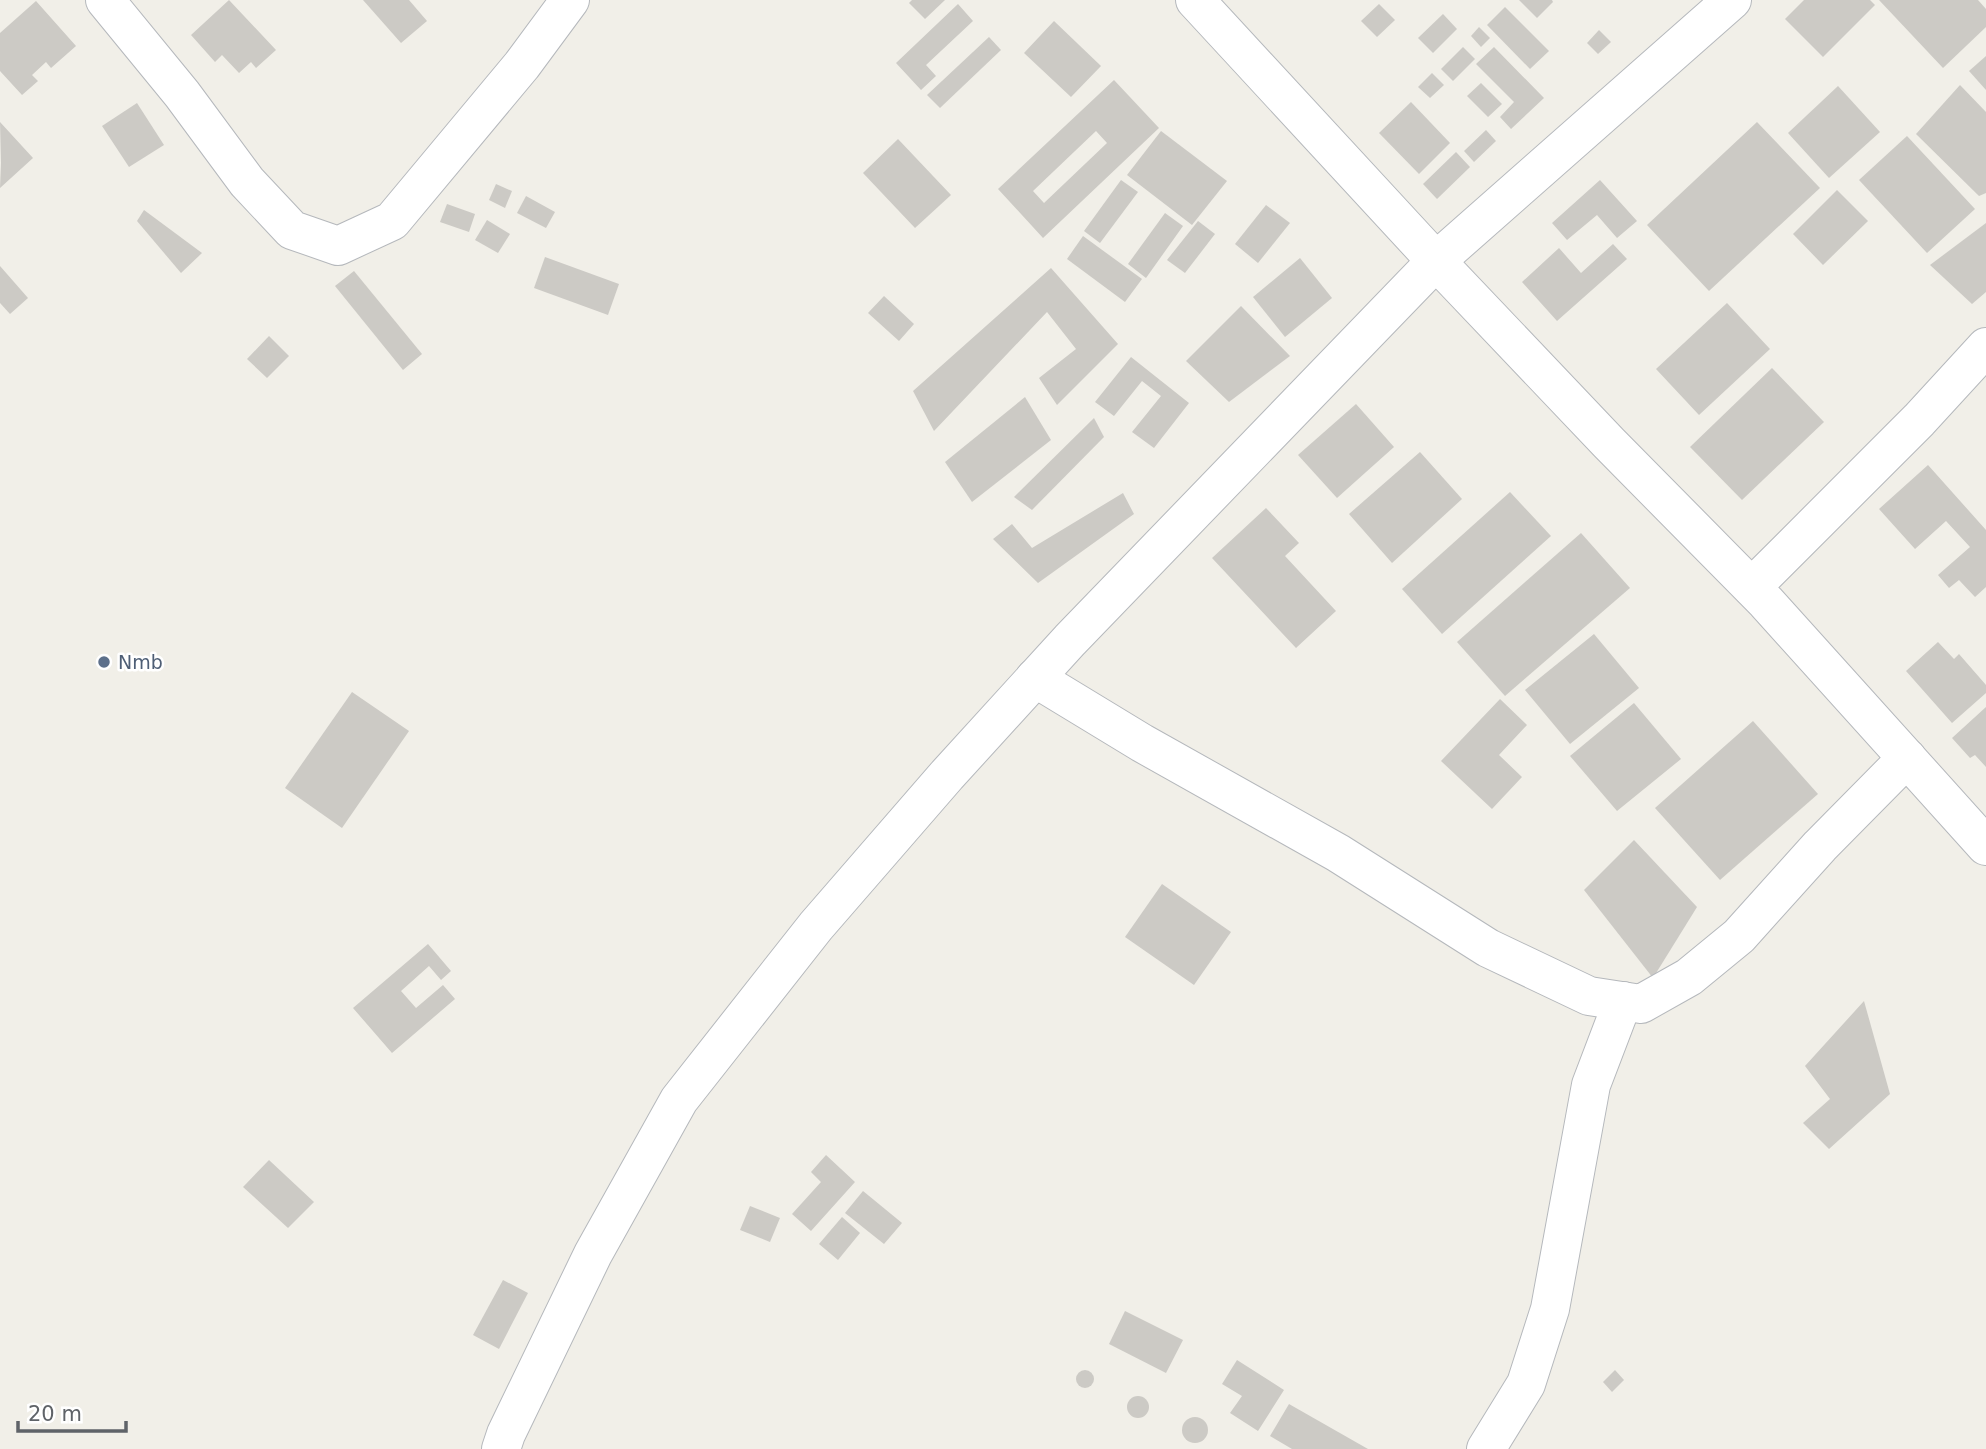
<svg xmlns="http://www.w3.org/2000/svg" width="1986" height="1449" font-family="'DejaVu Sans',sans-serif">
<rect width="100%" height="100%" fill="#f1efe8"/>
<g fill="#cccac5" fill-rule="evenodd">
<path d="M229 0 276 50 256 68 251 62 239 73 222 55 215 62 191 35Z"/>
<path d="M363 0H409L427 21 401 43Z"/>
<path d="M912 0H945L925 19 909 3Z"/>
<path d="M1519 0H1552L1553 2 1537 18Z"/>
<path d="M1804 0H1870L1875 5 1823 57 1785 19Z"/>
<path d="M1879 0H1978L1986 9V27L1943 68Z"/>
<path d="M36 1 76 46 51 68 46 62 32 75 38 81 22 95 0 71V33Z"/>
<path d="M958 4 973 21 926 65 936 76 921 90 896 63Z"/>
<path d="M1379 4 1395 20 1377 37 1361 21Z"/>
<path d="M1505 7 1549 51 1530 69 1487 25Z"/>
<path d="M1443 14 1457 29 1433 53 1418 38Z"/>
<path d="M1054 21 1101 66 1071 97 1024 53Z"/>
<path d="M1479 27 1490 38 1481 47 1471 36Z"/>
<path d="M1599 30 1611 42 1598 54 1587 43Z"/>
<path d="M989 37 1001 50 940 108 927 95Z"/>
<path d="M1463 47 1475 59 1453 81 1441 69Z"/>
<path d="M1494 47 1544 98 1511 129 1500 117 1514 102 1476 64Z"/>
<path d="M1986 56V90L1969 71Z"/>
<path d="M1432 73 1444 85 1430 98 1418 87Z"/>
<path d="M1114 80 1159 128 1043 238 998 189ZM1096 131 1107 143 1044 203 1033 191Z"/>
<path d="M1481 83 1502 104 1488 117 1467 96Z"/>
<path d="M1960 85 1986 112V193L1979 196 1916 134Z"/>
<path d="M1838 86 1880 132 1829 178 1788 133Z"/>
<path d="M1411 102 1450 143 1419 174 1379 133Z"/>
<path d="M137 103 164 145 129 167 102 126Z"/>
<path d="M0 122 33 158 0 188 1 163Z"/>
<path d="M1757 122 1820 188 1709 291 1647 225Z"/>
<path d="M1486 130 1496 141 1474 162 1464 151Z"/>
<path d="M1161 131 1227 181 1192 225 1127 175Z"/>
<path d="M1907 136 1975 209 1927 253 1859 180Z"/>
<path d="M898 139 951 195 915 228 863 173Z"/>
<path d="M1456 152 1470 167 1437 199 1423 184Z"/>
<path d="M1121 180 1138 192 1100 243 1084 231Z"/>
<path d="M1600 180 1637 221 1617 238 1597 215 1567 240 1552 223Z"/>
<path d="M496 184 512 191 505 208 489 200Z"/>
<path d="M1837 190 1868 221 1823 265 1793 234Z"/>
<path d="M526 196 555 212 546 228 517 213Z"/>
<path d="M447 204 475 214 469 232 440 222Z"/>
<path d="M1266 205 1290 223 1258 263 1235 244Z"/>
<path d="M144 210 202 253 181 273 137 221Z"/>
<path d="M1165 213 1183 226 1146 278 1128 264Z"/>
<path d="M487 220 510 234 498 253 475 240Z"/>
<path d="M1198 221 1215 234 1185 273 1167 260Z"/>
<path d="M1986 223V292L1972 304 1930 265Z"/>
<path d="M1083 236 1142 279 1125 302 1067 259Z"/>
<path d="M1613 244 1627 259 1557 321 1522 282 1559 248 1581 273Z"/>
<path d="M545 257 619 284 608 315 534 288Z"/>
<path d="M1300 258 1332 298 1285 337 1253 297Z"/>
<path d="M0 266 28 298 10 314 0 303Z"/>
<path d="M1051 268 1118 344 1057 405 1039 378 1076 349 1047 312 934 431 913 391Z"/>
<path d="M354 271 422 354 403 370 335 286Z"/>
<path d="M884 296 914 324 899 341 868 313Z"/>
<path d="M1727 303 1770 349 1699 415 1656 369Z"/>
<path d="M1241 306 1290 356 1229 402 1186 361Z"/>
<path d="M269 336 289 356 267 378 247 359Z"/>
<path d="M1131 357 1189 403 1154 448 1132 432 1161 396 1142 381 1114 416 1095 402Z"/>
<path d="M1772 368 1824 422 1742 500 1690 447Z"/>
<path d="M1025 397 1051 440 972 502 945 462Z"/>
<path d="M1356 404 1394 447 1337 498 1298 455Z"/>
<path d="M1094 418 1104 437 1032 510 1014 497Z"/>
<path d="M1420 452 1462 499 1392 563 1349 514Z"/>
<path d="M1928 465 1986 530V587L1975 597 1959 580 1949 588 1938 575 1970 547 1946 521 1915 549 1879 509Z"/>
<path d="M1510 492 1551 536 1442 634 1402 589Z"/>
<path d="M1123 493 1134 514 1038 583 993 539 1012 524 1032 548Z"/>
<path d="M1266 508 1299 543 1285 556 1336 611 1296 648 1212 558Z"/>
<path d="M1581 533 1630 588 1505 696 1457 642Z"/>
<path d="M1594 634 1639 688 1570 744 1525 690Z"/>
<path d="M1938 642 1954 659 1959 654 1986 685V693L1952 723 1906 671Z"/>
<path d="M352 692 409 731 342 828 285 788Z"/>
<path d="M1500 699 1527 725 1499 755 1522 777 1492 809 1441 761Z"/>
<path d="M1634 703 1681 759 1617 811 1570 756Z"/>
<path d="M1986 707V767L1975 755 1970 758 1952 738Z"/>
<path d="M1753 721 1818 794 1720 880 1655 808Z"/>
<path d="M1634 840 1697 907 1653 978 1584 890Z"/>
<path d="M1162 884 1231 932 1194 985 1125 937Z"/>
<path d="M428 944 451 971 441 980 429 966 401 991 416 1008 443 985 455 999 392 1053 353 1008Z"/>
<path d="M1864 1001 1890 1094 1829 1149 1803 1123 1830 1099 1805 1066Z"/>
<path d="M826 1155 855 1182 811 1231 792 1214 821 1182 811 1172Z"/>
<path d="M269 1160 314 1202 288 1228 243 1187Z"/>
<path d="M863 1191 902 1223 884 1244 845 1213Z"/>
<path d="M750 1206 780 1218 770 1242 740 1230Z"/>
<path d="M842 1217 860 1233 838 1260 819 1244Z"/>
<path d="M503 1280 528 1293 499 1349 473 1335Z"/>
<path d="M1125 1311 1183 1340 1166 1373 1109 1344Z"/>
<path d="M1237 1360 1284 1390 1258 1431 1230 1413 1242 1396 1222 1384Z"/>
<path d="M1615 1370 1624 1380 1612 1392 1603 1382Z"/>
<circle cx="1085" cy="1379" r="9"/>
<circle cx="1138" cy="1407" r="11"/>
<path d="M1289 1404 1368 1449H1292L1270 1436Z"/>
<circle cx="1195" cy="1430" r="13"/>
</g>
<g fill="none" stroke-linecap="round" stroke-linejoin="round">
<g stroke="#b5b8bc" stroke-width="40">
<g id="minor">
<path d="M105 0 182 94 247 182 292 230 338 246 392 221 522 65 570 0"/>
<path d="M1195 0 1436 261 1609 443 1766 602 1986 846"/>
<path d="M1752 587 1919 420 1986 347"/>
<path d="M1035 678 1142 743 1338 853 1488 948 1589 996 1641 1004 1689 977 1739 936 1820 846 1907 758"/>
<path d="M501 1449 506 1434 593 1254 679 1100 816 926 947 775 1070 640 1436 261 1732 0"/>
<path d="M1486 1449 1526 1384 1550 1309 1591 1085 1623 1001"/>
</g>
</g>
<use href="#minor" stroke="#fff" stroke-width="38"/>
</g>
<circle fill="#5c6f8a" stroke="#fff" stroke-width="2.5" cx="104" cy="662" r="7"/>
<g text-anchor="middle" stroke-width="5" stroke-linejoin="round" paint-order="stroke">
<g font-size="19" fill="#4e5e75" stroke="#fff" text-anchor="start">
<text x="118" y="669">Nmb</text>
</g>
</g>
<path d="M18 1421v10h108v-10" fill="none" stroke="#5f6368" stroke-width="3.5"/>
<text x="28" y="1421" font-size="21" fill="#5f6368" stroke="#ffffff" stroke-width="5" paint-order="stroke">20 m</text>
</svg>
